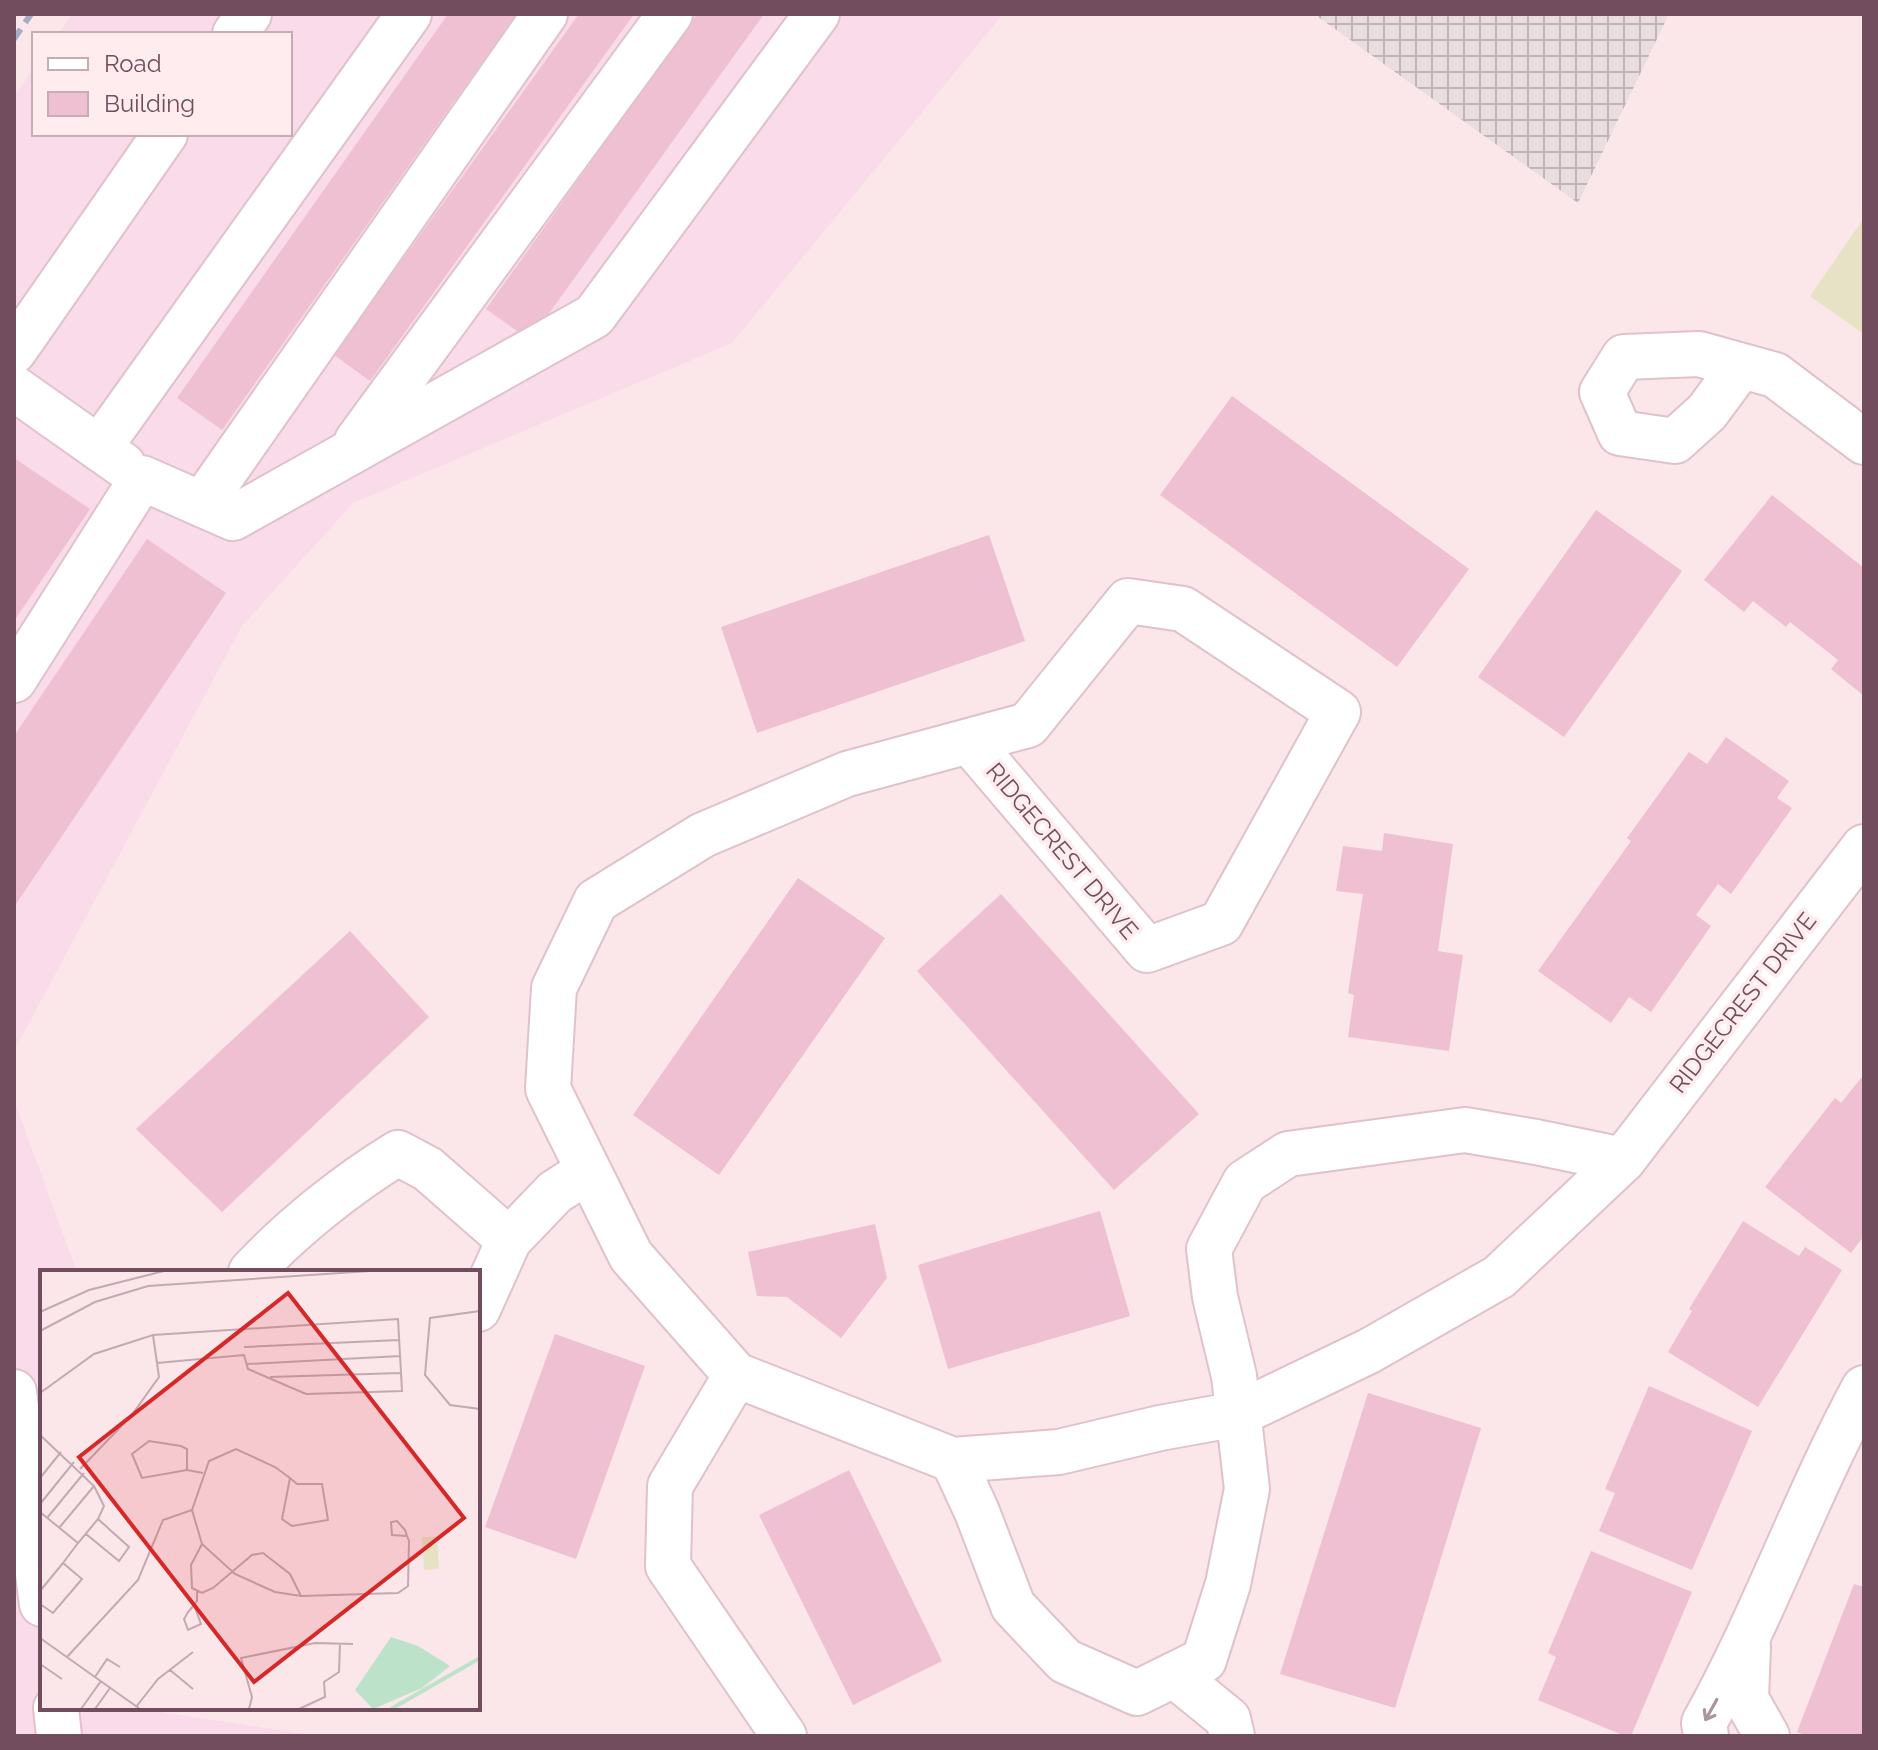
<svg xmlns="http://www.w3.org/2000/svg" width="1878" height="1750" font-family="Raleway,sans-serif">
<defs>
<pattern id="industrial-grid" width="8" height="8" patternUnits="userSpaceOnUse" patternTransform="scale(2)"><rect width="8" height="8" fill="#e9dde0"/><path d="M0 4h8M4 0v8" fill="none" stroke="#c1b5b9"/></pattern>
</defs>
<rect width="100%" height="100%" fill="#fbe6ea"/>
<g fill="#fadbea">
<path d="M72 14H1003L732 343 353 503 242 626 14 1051V97L34 68V134H290V34H58Z"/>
<path d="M14 1100 77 1272H42V1708H133L319 1736H14Z"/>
</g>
<path fill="url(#industrial-grid)" d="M1314 14H1669L1578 203Z"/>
<path fill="#e7e1c6" d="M1864 218V334L1810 296Z"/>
<g fill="#eec0d2">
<path d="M448 14H516L222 430 177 398Z"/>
<path d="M579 14H634L370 381 334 355Z"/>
<path d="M697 14H764L530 340 486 309Z"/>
<path d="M1232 396 1469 569 1397 667 1160 495Z"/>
<path d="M14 458 90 509 14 621Z"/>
<path d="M1772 495 1864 568V696L1831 669 1838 660 1790 622 1786 627 1753 601 1744 612 1704 580Z"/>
<path d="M1596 510 1682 571 1564 737 1478 677Z"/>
<path d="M989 535 1025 641 757 733 721 627Z"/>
<path d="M147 539 226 593 14 907V736Z"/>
<path d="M1726 737 1789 781 1777 798 1792 808 1731 894 1718 884 1696 915 1711 926 1651 1012 1629 997 1611 1023 1538 971 1631 841 1627 838 1689 752 1707 764Z"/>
<path d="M1384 833 1453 844 1438 951 1463 955 1449 1051 1348 1037 1354 995 1348 993 1363 894 1336 891 1343 846 1382 851Z"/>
<path d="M798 878 885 938 719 1175 633 1115Z"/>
<path d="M1001 894 1199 1114 1114 1190 917 971Z"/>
<path d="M350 931 429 1017 222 1212 136 1129Z"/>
<path d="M1861 1078 1864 1080V1236L1851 1253 1765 1187 1835 1098 1841 1103Z"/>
<path d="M1100 1211 1130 1316 948 1369 918 1265Z"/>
<path d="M1743 1221 1799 1256 1805 1247 1842 1270 1758 1407 1668 1352 1692 1311 1689 1309Z"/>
<path d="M875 1224 887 1278 841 1338 787 1297 757 1296 748 1252Z"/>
<path d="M555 1334 645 1366 576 1559 485 1527Z"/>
<path d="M1649 1386 1752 1431 1692 1570 1599 1531 1615 1493 1605 1489Z"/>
<path d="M1368 1393 1481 1428 1395 1708 1280 1674Z"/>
<path d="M849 1470 942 1661 853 1705 759 1515Z"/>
<path d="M1591 1551 1692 1592 1631 1736H1625L1538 1700 1556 1657 1548 1653Z"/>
<path d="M1854 1584 1864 1587V1736H1808L1797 1732Z"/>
</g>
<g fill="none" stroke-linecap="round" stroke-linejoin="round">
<g stroke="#dfc2cb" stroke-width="48">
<g id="minor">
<path d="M235 34 249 14"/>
<path d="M14 351 165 134"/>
<path d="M1741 366 1707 412 1675 441 1620 433 1602 392 1624 357 1699 354 1775 375 1864 442"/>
<path d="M14 388 123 465"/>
<path d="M357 441 670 14"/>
<path d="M99 448 409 14"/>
<path d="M202 504 545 14"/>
<path d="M14 680 142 478 233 518 594 316 817 14"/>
<path d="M251 1272C292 1228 347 1184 398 1153L428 1169 509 1240"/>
<path d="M478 1309 509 1240 555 1192 588 1171"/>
<path d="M736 1375 953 1460 1059 1452 1160 1428 1238 1414 1369 1351 1499 1277 1623 1160 1864 847"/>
<path d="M14 1392 42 1604"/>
<path d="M953 1460 977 1512 1013 1606 1065 1661 1137 1693 1204 1660 1228 1584 1247 1489 1234 1376 1215 1297 1209 1249 1245 1182 1288 1154 1465 1130 1536 1142 1623 1160"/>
<path d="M1748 1646 1746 1699 1767 1736"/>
<path d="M1174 1675 1228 1719 1232 1736"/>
<path d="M56 1708 59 1736"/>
<path d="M784 1736 668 1566 670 1486 736 1375 631 1256 548 1089 554 988 596 901 703 835 847 774 1028 725 1128 601 1183 609 1338 712 1221 923 1147 950 969 741"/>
<path d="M1706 1736 1704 1723C1764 1615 1805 1497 1864 1388"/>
</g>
</g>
<use href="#minor" stroke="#fff" stroke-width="44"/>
<path stroke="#a5adc4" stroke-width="6" stroke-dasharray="12 8" stroke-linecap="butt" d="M14 39 31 14"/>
</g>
<defs><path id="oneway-shaft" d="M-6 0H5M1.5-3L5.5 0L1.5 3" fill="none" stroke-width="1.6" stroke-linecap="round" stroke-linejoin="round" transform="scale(2)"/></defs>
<use stroke="#aa949e" href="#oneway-shaft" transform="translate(1711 1710) rotate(119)"/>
<g text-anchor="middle" stroke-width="7" stroke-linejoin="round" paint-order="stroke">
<g font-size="24" fill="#724d5d" stroke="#feecef">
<text transform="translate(1062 851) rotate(50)" y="8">RIDGECREST DRIVE</text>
<text transform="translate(1743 1003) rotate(-52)" y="8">RIDGECREST DRIVE</text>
</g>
</g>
<g transform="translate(40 1270)">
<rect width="440" height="440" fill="#fbe6ea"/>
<path d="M382 267H397L399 299 384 300Z" fill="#e7e1c6"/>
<path d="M351 367 378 376 410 396 382 418 333 439 315 420Z" fill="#bce3ca"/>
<path fill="none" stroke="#bce3ca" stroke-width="4" d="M351 439 440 388"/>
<path fill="none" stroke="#c4a9b2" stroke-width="2" d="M440 41 390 48 385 105 410 135 440 139M0 42 49 20 124 1M0 61 55 32 108 16 330 1M113 65 358 49 362 121 266 124 208 99 204 85 117 93M204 77 359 70M207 94 360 86M230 107 361 103M0 123 54 84 113 65 119 107 91 146 40 199M0 165 54 216 64 236 58 249M147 200V179L141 176 109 171 92 184 102 208 147 200 163 203M0 208 21 182M0 234 34 192M152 240 162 274 195 304 235 322 261 326 358 323 368 316 369 271 367 266 365 260 357 251 351 252 352 265 367 266M0 242 38 273M7 248 44 203M19 258 54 216M162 274 151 295 152 318 162 323 173 318 212 285 223 283 250 304 261 326M23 293 38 273 58 249 89 277 79 291 46 264M0 321 23 293 42 309 13 343 0 334M154 335 161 354 148 360 144 349 148 342 154 335 157 331V320M0 368 100 439M27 387 98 310 123 250 152 240 169 191 196 179 235 197 250 208 257 214H282L288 250 252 256 242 249 250 208M0 394 22 409M130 400 153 419M55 407 67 389 80 397M96 437 118 409 153 382M41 439 61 411M55 439 70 418M209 439 212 427 201 388 275 373 313 374M259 439 285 427 284 412 299 402 300 373"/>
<path fill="#d62828" fill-opacity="0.15" stroke="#d62828" stroke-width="4" d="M248 23 424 248 214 412 39 187Z"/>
<rect width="440" height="440" fill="none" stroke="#724d5d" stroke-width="4"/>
</g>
<rect width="1878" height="1750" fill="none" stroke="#724d5d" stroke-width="32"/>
<rect x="32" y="32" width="260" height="104" fill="#feecef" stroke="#c6acb5" stroke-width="2"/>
<rect x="48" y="58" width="40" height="12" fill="#ffffff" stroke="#c6acb5" stroke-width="2"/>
<text x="104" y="72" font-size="24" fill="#724d5d">Road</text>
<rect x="48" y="92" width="40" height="24" fill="#eec0d2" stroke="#c6acb5" stroke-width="2"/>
<text x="104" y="112" font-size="24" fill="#724d5d">Building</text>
</svg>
